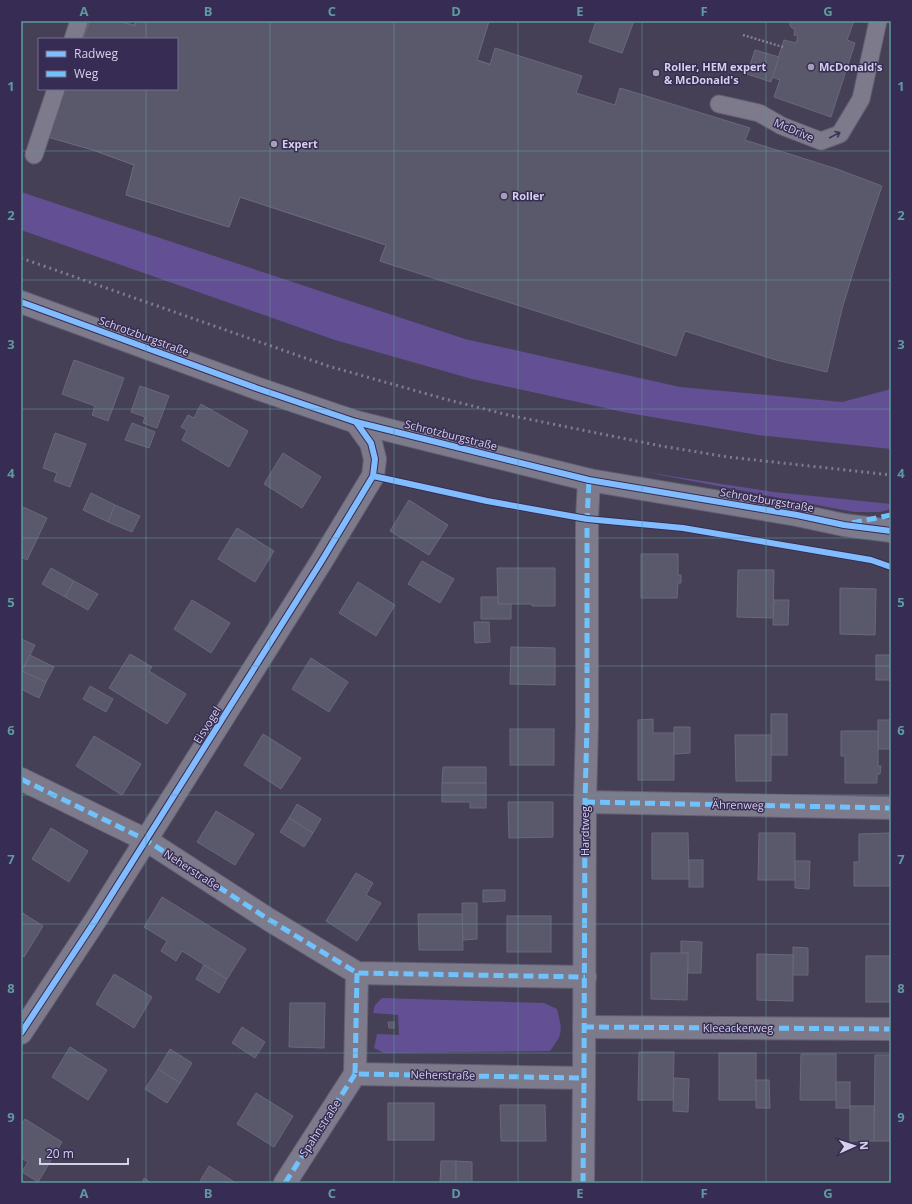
<svg xmlns="http://www.w3.org/2000/svg" width="912" height="1204" font-family="'Open Sans',sans-serif">
<rect width="100%" height="100%" fill="#464056"/>
<g fill="#634f93">
<path d="M21 192 465 339 680 387 842 402 891 389V449L758 435 628 413 472 379 335 340 21 230Z"/>
<path d="M645 472 774 492 891 504V509L880 512H854Z"/>
<path d="M382 998 544 1003 557 1009C562 1030 564 1033 550 1051L384 1053 374 1048 377 1034 399 1035 398 1015 373 1013 375 1005Z"/>
</g>
<g fill="#5a586b" stroke="#69687b">
<path d="M89 21H120L134 25 136 21H489L477 60 502 68 444 252 407 244 399 267 380 261 386 245 240 197 229 227 126 195 134 165 93 150 48 137 65 89H177V39H82Z"/>
<path d="M90 21H118L135 26 136 21H489L477 60 490 65 495 48 582 76 576 93 615 105 620 88 750 128 745 140 837 169 882 186 856 263 842 309 827 372 776 360 685 331 676 356 380 261 386 245 240 197 229 227 126 195 134 165 93 150 48 137 65 89H177V39H83Z"/>
<path d="M596 21H634L622 53 589 42Z"/>
<path d="M790 21H854L847 40 855 43 831 117 774 97 780 80 772 77 784 40 796 43 798 36 794 35 795 29 792 28 790 26Z"/>
<path d="M755 50 779 57 771 82 747 74Z"/>
<path d="M74 360 124 378 108 421 92 415 95 406 62 394Z"/>
<path d="M140 386 169 396 157 428 143 423 145 417 131 412Z"/>
<path d="M201 404 248 431 229 467 182 440 187 430 181 427 188 415 194 418Z"/>
<path d="M132 423 155 432 149 448 125 440Z"/>
<path d="M55 433 86 444 70 487 54 481 57 473 43 468Z"/>
<path d="M283 453 321 477 302 508 264 484Z"/>
<path d="M91 493 115 505 108 522 83 510Z"/>
<path d="M409 500 448 525 429 555 390 531Z"/>
<path d="M115 505 140 516 132 532 108 522Z"/>
<path d="M21 506 47 518 27 560 21 557Z"/>
<path d="M237 528 274 551 255 582 218 559Z"/>
<path d="M641 554H678V575H681V583H678L677 598H641Z"/>
<path d="M422 561 454 579 440 603 408 584Z"/>
<path d="M51 568 74 581 65 597 42 584Z"/>
<path d="M497 568H555V606H532V604H498Z"/>
<path d="M738 570H774L773 618 737 617Z"/>
<path d="M74 581 98 594 88 610 65 597Z"/>
<path d="M358 582 395 605 376 636 339 613Z"/>
<path d="M840 588 876 589 875 635 840 634Z"/>
<path d="M481 597H498V604H511V619H481Z"/>
<path d="M192 600 230 623 211 653 174 629Z"/>
<path d="M774 600H789L788 625H773Z"/>
<path d="M474 622H489L490 642 475 643Z"/>
<path d="M21 639 35 645 22 671H21Z"/>
<path d="M511 647 555 648V685L510 684Z"/>
<path d="M130 654 152 667 149 671 186 694 167 724 109 688Z"/>
<path d="M30 655 54 667 46 682 22 671Z"/>
<rect x="876" y="655" width="15" height="25"/>
<path d="M311 658 348 682 329 712 292 689Z"/>
<path d="M22 671 46 682 39 698 21 689V674Z"/>
<path d="M90 686 113 699 106 712 83 699Z"/>
<rect x="771" y="714" width="16" height="41"/>
<path d="M653 719V733H674V780H638V720Z"/>
<rect x="878" y="720" width="13" height="29"/>
<path d="M674 727H690V753L674 754Z"/>
<rect x="510" y="729" width="44" height="36"/>
<path d="M841 731H878V766H881L880 774H877V783H845V756H841Z"/>
<path d="M263 734 301 758 281 789 244 765Z"/>
<path d="M735 735H771V781H736Z"/>
<path d="M94 736 141 764 122 795 76 766Z"/>
<path d="M443 767H486V783H442Z"/>
<path d="M442 783H486V808H470V802H442Z"/>
<path d="M508 802H553V837L509 838Z"/>
<path d="M297 804 321 819 313 833 289 818Z"/>
<path d="M216 811 254 834 235 865 197 842Z"/>
<path d="M289 818 313 833 304 847 280 832Z"/>
<path d="M51 828 88 851 69 882 32 859Z"/>
<path d="M652 833H688L689 879H652Z"/>
<path d="M759 833H795V880H758Z"/>
<path d="M889 833 891 886H854V862H859V834Z"/>
<rect x="689" y="860" width="14" height="27"/>
<path d="M795 861H810L809 889 795 888Z"/>
<path d="M356 873 373 883 366 895 381 903 357 941 326 921Z"/>
<path d="M483 890H505V901L483 902Z"/>
<path d="M162 897 246 949 227 979 182 951 176 961 161 951 167 941 144 927Z"/>
<path d="M462 903H477V939L463 940Z"/>
<path d="M21 912 43 926 24 957 21 955Z"/>
<path d="M418 914H462L463 950H419Z"/>
<rect x="507" y="916" width="44" height="36"/>
<path d="M681 941 702 942 701 973H688V953H681Z"/>
<path d="M793 947 808 948V975H793Z"/>
<path d="M651 953H688L687 1000 651 999Z"/>
<path d="M757 954 793 955V1001L757 1000Z"/>
<rect x="866" y="956" width="25" height="46"/>
<path d="M204 965 227 979 219 993 196 979Z"/>
<path d="M114 974 152 997 134 1028 96 1004Z"/>
<path d="M290 1003H325L324 1048 289 1047Z"/>
<path d="M388 1022H394V1028H389Z"/>
<path d="M242 1027 265 1042 255 1058 232 1043Z"/>
<path d="M70 1047 107 1070 88 1100 52 1077Z"/>
<path d="M170 1049 192 1063 180 1083 158 1069Z"/>
<path d="M639 1052H674L673 1100H638Z"/>
<rect x="719" y="1053" width="37" height="47"/>
<path d="M801 1054H836V1100H800Z"/>
<path d="M875 1055H891V1141H874Z"/>
<path d="M158 1069 180 1083 167 1103 145 1089Z"/>
<path d="M674 1078 689 1079 688 1112 673 1111Z"/>
<path d="M756 1080H769L770 1108H756Z"/>
<rect x="836" y="1082" width="14" height="26"/>
<path d="M256 1093 293 1116 274 1147 237 1124Z"/>
<rect x="388" y="1103" width="46" height="37"/>
<path d="M500 1105H545L546 1141H501Z"/>
<rect x="850" y="1106" width="24" height="35"/>
<path d="M25 1119 62 1142 38 1182 22 1172 28 1162 21 1158V1126Z"/>
<path d="M441 1161H456V1183H440Z"/>
<path d="M456 1161 472 1162V1183H456Z"/>
<path d="M209 1166 236 1183H199Z"/>
<path d="M144 1178 151 1183H142Z"/>
</g>
<g fill="none" stroke-linecap="round" stroke-linejoin="round">
<g stroke="#645f73" stroke-width="19">
<g id="lane">
<path d="M73 39 79 21"/>
<path d="M719 104 759 113 782 126 821 141 840 134 861 99 878 21"/>
<path d="M34 155 56 89"/>
</g>
</g>
<g stroke="#645f73" stroke-width="24">
<g id="street">
<path d="M21 302 256 388 356 422 589 480 797 515 844 525 891 531"/>
<path d="M21 779 146 840 268 919 357 973 585 977"/>
<path d="M585 802 891 808"/>
<path d="M357 973 355 1074 584 1078"/>
<path d="M584 1027 891 1029"/>
<path d="M21 1033 95 921 146 840 321 562 373 476 375 459 371 443 356 422"/>
<path d="M285 1183 355 1074"/>
<path d="M583 1183 584 1078 585 802 587 724V519L589 480"/>
</g>
</g>
<path stroke="#827f8e" stroke-width="2.5" stroke-dasharray="2 2" stroke-linecap="butt" d="M743 35 783 47"/>
<use href="#lane" stroke="#7d7a8b" stroke-width="17"/>
<use href="#street" stroke="#7d7a8b" stroke-width="22"/>
<path stroke="#807c8c" stroke-width="3" stroke-dasharray="2 4" stroke-linecap="butt" d="M21 258 328 366 445 399 508 415 661 446 728 457 891 475"/>
<g stroke="#70c2fc" stroke-width="5" stroke-dasharray="10 5" stroke-linecap="butt">
<path d="M852 523 891 515"/>
<path d="M21 779 146 840 268 919 357 973 585 977"/>
<path d="M585 802 891 808"/>
<path d="M357 973 355 1074 584 1078"/>
<path d="M584 1027 891 1029"/>
<path d="M285 1183 355 1074"/>
<path d="M583 1183 584 1078 585 802 587 724V519L589 480"/>
</g>
<g stroke="#372c53" stroke-width="8">
<g id="cycleway">
<path d="M21 302 256 388 356 422 589 480 797 515 844 525 891 531"/>
<path d="M373 476 487 501 587 519 683 528 871 560 891 567"/>
<path d="M21 1033 95 921 146 840 321 562 373 476 375 459 371 443 356 422"/>
</g>
</g>
<use href="#cycleway" stroke="#80bcff" stroke-width="6"/>
</g>
<defs><path id="oneway-shaft" d="M-6 0H5M1.5-3L5.5 0L1.5 3" fill="none" stroke-width="1.6" stroke-linecap="round" stroke-linejoin="round"/></defs>
<use stroke="#3e3459" href="#oneway-shaft" transform="translate(835 135) rotate(-28)"/>
<path fill="none" stroke="#5f9aa0" stroke-width="1" stroke-opacity="0.55" d="M146 21V39M270 21V1183M394 21V1183M518 21V1183M642 21V1183M766 21V1183M146 89V1183M21 151H891M21 280H891M21 409H891M21 538H891M21 666H891M21 795H891M21 924H891M21 1053H891"/>
<g fill="#a49eb6" stroke="#372c53" stroke-width="1.5">
<circle cx="811" cy="67" r="4"/>
<circle cx="656" cy="73" r="4"/>
<circle cx="274" cy="144" r="4"/>
<circle cx="504" cy="196" r="4"/>
</g>
<g text-anchor="middle" stroke-width="3" stroke-linejoin="round" paint-order="stroke">
<g font-size="11" font-weight="bold" fill="#d6d1ea" stroke="#372c53" text-anchor="start">
<text x="664" y="71">Roller, HEM expert<tspan x="664" dy="13">&amp; McDonald's</tspan></text>
<text x="819" y="71">McDonald's</text>
<text x="282" y="148">Expert</text>
<text x="512" y="200">Roller</text>
</g>
<g font-size="11" fill="#d6d1ea" stroke="#372c53">
<text transform="translate(794 130) rotate(23)" y="4">McDrive</text>
<text transform="translate(144 336) rotate(20)" y="4">Schrotzburgstraße</text>
<text transform="translate(451 435) rotate(14)" y="4">Schrotzburgstraße</text>
<text transform="translate(767 500) rotate(10)" y="4">Schrotzburgstraße</text>
<text transform="translate(207 725) rotate(-58)" y="4">Eisvogel</text>
<text transform="translate(738 805) rotate(1)" y="4">Ährenweg</text>
<text transform="translate(585 831) rotate(-90)" y="4">Hardtweg</text>
<text transform="translate(192 870) rotate(33)" y="4">Neherstraße</text>
<text x="738" y="1032">Kleeackerweg</text>
<text transform="translate(443 1075) rotate(1)" y="4">Neherstraße</text>
<text transform="translate(320 1128) rotate(-57)" y="4">Spahnstraße</text>
</g>
</g>
<rect width="912" height="1204" fill="none" stroke="#372c53" stroke-width="44"/>
<rect x="38" y="38" width="140" height="52" fill="#372c53" stroke="#776e8f"/>
<rect x="46" y="51" width="20" height="6" fill="#80bcff" stroke="#776e8f"/>
<text x="74" y="58" font-size="12" fill="#d6d1ea">Radweg</text>
<rect x="46" y="71" width="20" height="6" fill="#70c2fc" stroke="#776e8f"/>
<text x="74" y="78" font-size="12" fill="#d6d1ea">Weg</text>
<g transform="translate(854 1146) rotate(87)" stroke="#372c53" stroke-width="3" paint-order="stroke">
<path d="M0-3L7 15L0 10L-7 15Z" fill="#d6d1ea"/>
<text y="-6" font-size="11" font-weight="bold" text-anchor="middle" fill="#d6d1ea">N</text>
</g>
<path d="M40 1158v6h88v-6" fill="none" stroke="#d6d1ea" stroke-width="2"/>
<text x="46" y="1158" font-size="12" fill="#d6d1ea" stroke="#372c53" stroke-width="3" paint-order="stroke">20 m</text>
<rect x="22" y="22" width="868" height="1160" fill="none" stroke="#5f9aa0" stroke-width="1.5"/>
<g font-size="13" text-anchor="middle" font-weight="bold" fill="#5f9aa0">
<text x="84" y="16">A</text>
<text x="208" y="16">B</text>
<text x="332" y="16">C</text>
<text x="456" y="16">D</text>
<text x="580" y="16">E</text>
<text x="704" y="16">F</text>
<text x="828" y="16">G</text>
<text x="11" y="91">1</text>
<text x="901" y="91">1</text>
<text x="11" y="220">2</text>
<text x="901" y="220">2</text>
<text x="11" y="349">3</text>
<text x="901" y="349">3</text>
<text x="11" y="478">4</text>
<text x="901" y="478">4</text>
<text x="11" y="607">5</text>
<text x="901" y="607">5</text>
<text x="11" y="735">6</text>
<text x="901" y="735">6</text>
<text x="11" y="864">7</text>
<text x="901" y="864">7</text>
<text x="11" y="993">8</text>
<text x="901" y="993">8</text>
<text x="11" y="1122">9</text>
<text x="901" y="1122">9</text>
<text x="84" y="1198">A</text>
<text x="208" y="1198">B</text>
<text x="332" y="1198">C</text>
<text x="456" y="1198">D</text>
<text x="580" y="1198">E</text>
<text x="704" y="1198">F</text>
<text x="828" y="1198">G</text>
</g>
</svg>
